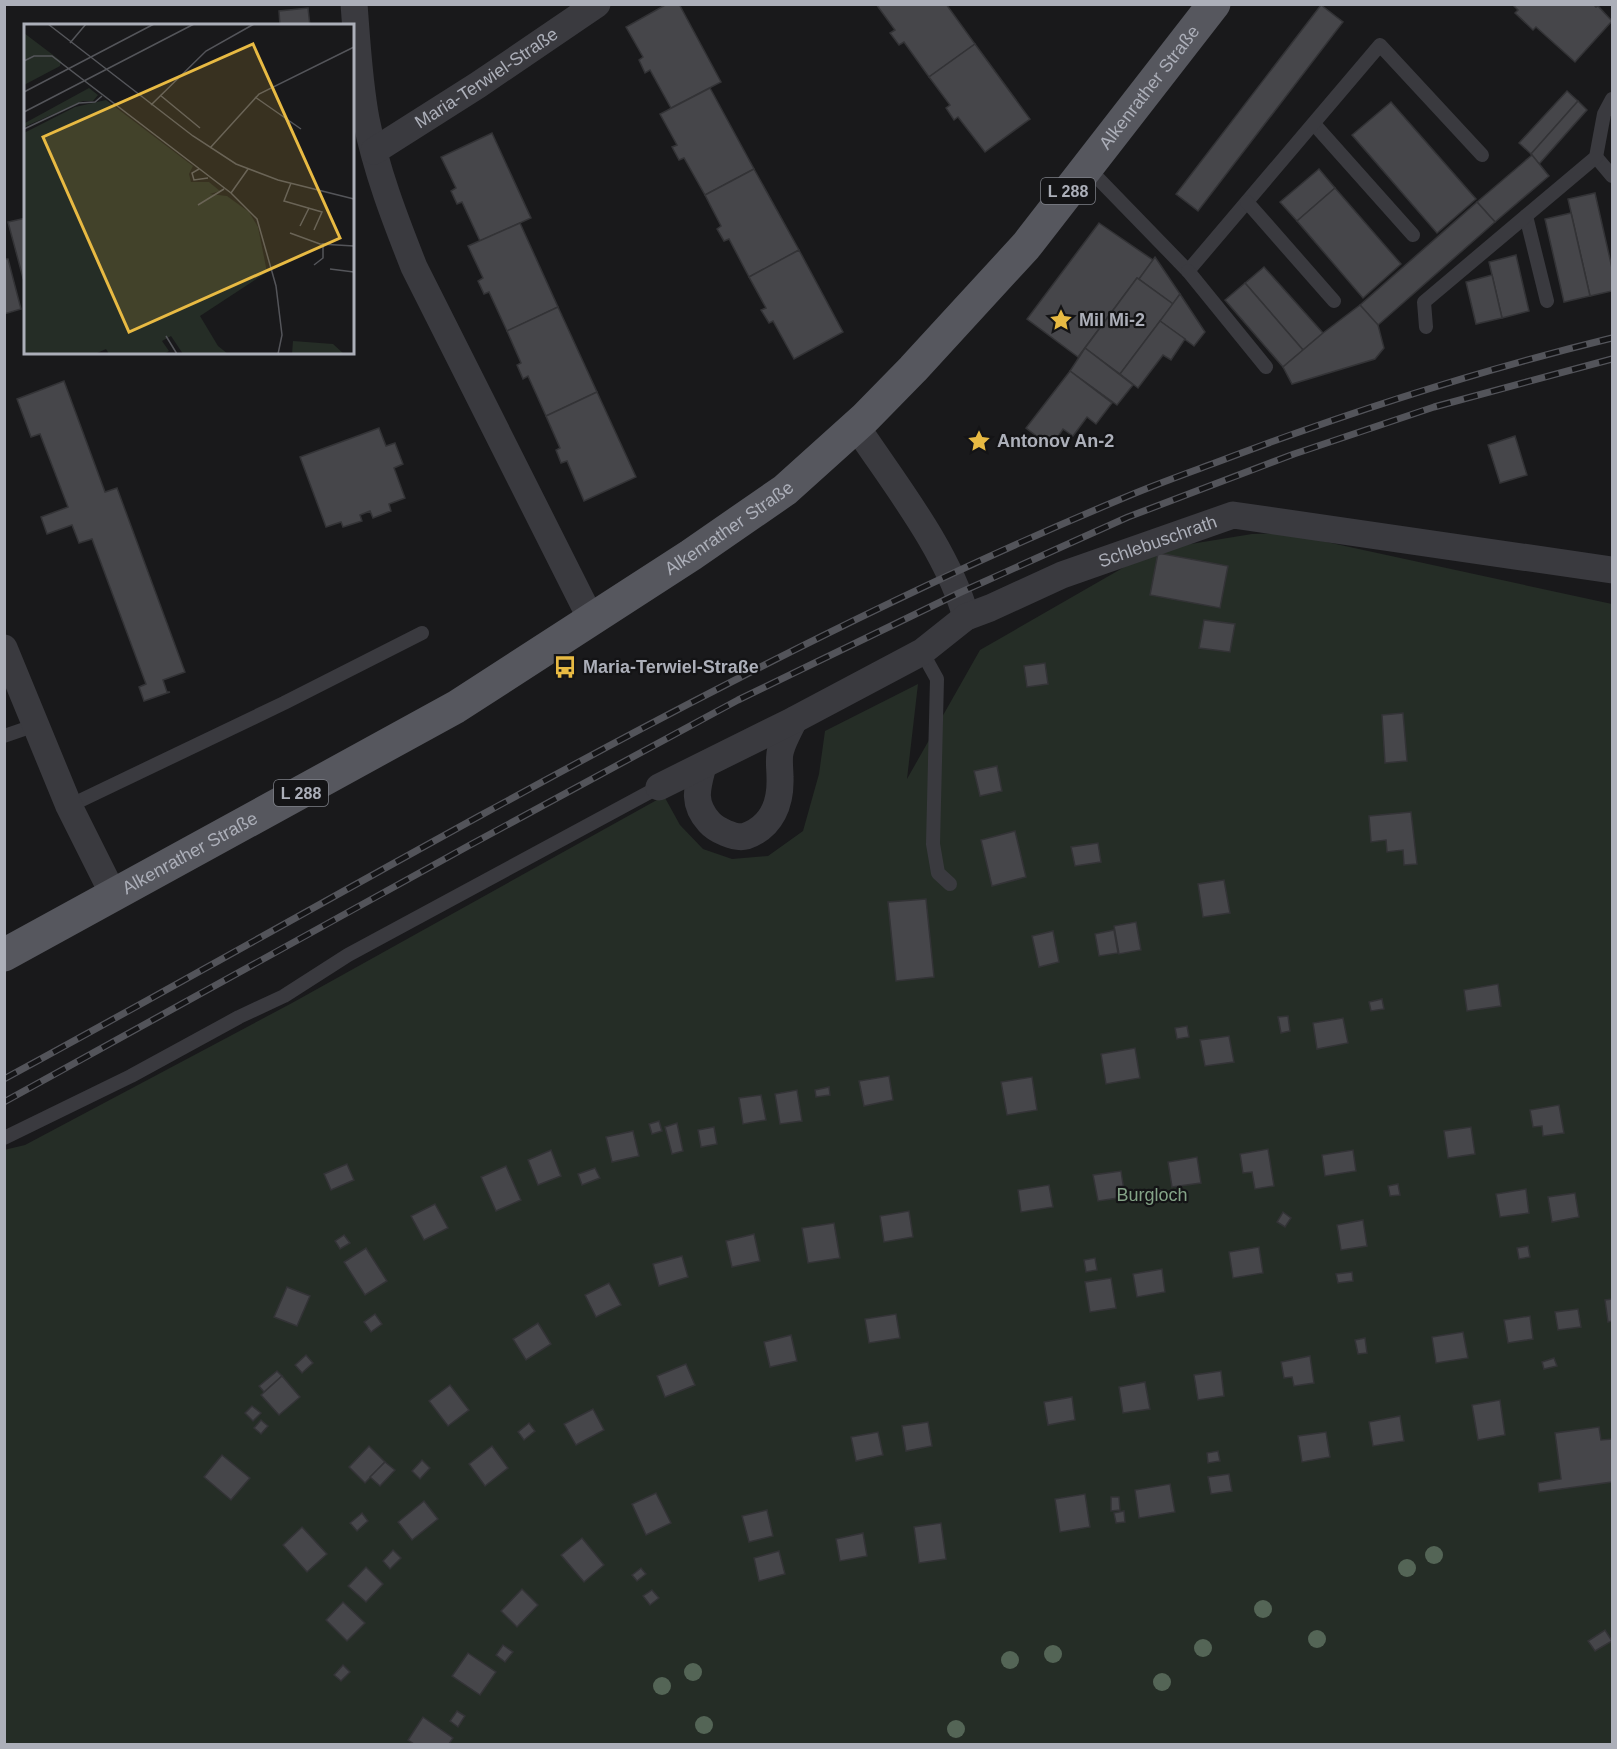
<svg xmlns="http://www.w3.org/2000/svg" width="1617" height="1749" font-family="Helvetica,sans-serif">
<rect width="100%" height="100%" fill="#19191b"/>
<path fill="#252d26" d="M1285 533 1612 604V1744H5L4 1150 25 1145 292 1003 664 796 680 825 703 849 732 859 768 856 803 831 819 774 825 731 918 684 907 779 980 650 1154 550 1252 534Z"/>
<g fill="#46464a" stroke="#333336" stroke-width="1.5">
<path d="M667 4H679L721 82 671 108 650 70 645 73 639 60 643 57 626 27Z"/>
<path d="M876 4H946L975 44 929 77 904 42 899 45 890 33 895 30Z"/>
<path d="M1512 4H1593L1596 7 1598 6 1612 21 1575 62 1536 27 1533 30 1515 13 1518 10Z"/>
<path d="M1321 5 1343 22 1198 211 1176 194Z"/>
<path d="M308 8 310 26H280L279 11Z"/>
<path d="M975 44 1030 119 985 152 958 117 954 120 946 108 950 105 929 77Z"/>
<path d="M710 88 754 169 705 195 684 158 679 160 672 147 677 145 660 114Z"/>
<path d="M1567 91 1578 101 1531 154 1519 143Z"/>
<path d="M1578 101 1587 110 1539 164 1531 154Z"/>
<path d="M1391 102 1476 199 1437 233 1352 135Z"/>
<path d="M492 133 531 218 480 241 462 202 457 204 451 191 456 188 441 157Z"/>
<path d="M1532 155 1549 176 1495 222 1477 202Z"/>
<path d="M754 169 799 250 749 277 729 239 724 241 717 229 721 226 705 195Z"/>
<path d="M1319 169 1335 188 1297 221 1280 202Z"/>
<path d="M1335 188 1401 264 1363 298 1297 221Z"/>
<path d="M1595 193 1612 268V291L1590 296 1568 199Z"/>
<path d="M1477 202 1495 222 1378 325 1360 305Z"/>
<path d="M1571 213 1590 296 1564 302 1545 219Z"/>
<path d="M26 218V275L23 278 8 222Z"/>
<path d="M520 223 558 307 507 331 489 292 484 294 478 281 483 278 468 246Z"/>
<path d="M1099 223 1153 260 1139 279 1137 278 1078 357 1027 319Z"/>
<path d="M799 250 843 332 794 359 773 321 769 323 761 310 766 308 749 277Z"/>
<path d="M1516 255 1529 311 1502 318 1489 262Z"/>
<path d="M1155 257 1180 294 1173 304 1139 279Z"/>
<path d="M4 259H8L21 309 4 314Z"/>
<path d="M1264 267 1323 333 1303 350 1245 283Z"/>
<path d="M1492 275 1502 318 1476 324 1466 282Z"/>
<path d="M1137 278 1173 304 1120 374 1085 348Z"/>
<path d="M1245 283 1303 350 1283 367 1225 300Z"/>
<path d="M1180 294 1205 332 1194 346 1160 321Z"/>
<path d="M1360 305 1378 325 1384 348 1375 359 1292 384 1283 367 1323 333Z"/>
<path d="M558 307 597 392 546 416 528 376 523 379 517 365 521 363 507 331Z"/>
<path d="M1160 321 1185 339 1171 360 1163 355 1138 388 1120 374Z"/>
<path d="M1085 348 1133 385 1117 405 1070 371Z"/>
<path d="M1070 371 1112 403 1096 424 1087 417 1073 436 1063 429 1051 447 1026 428Z"/>
<path d="M64 381 105 492 117 488 185 672 163 680 167 692H170L144 701 139 687 146 684 92 539 79 543 72 525 47 534 41 517 68 507 40 434 31 437 17 399Z"/>
<path d="M597 392 636 477 584 501 567 461 561 463 556 450 560 448 546 416Z"/>
<path d="M379 428 386 446 395 443 403 464 394 468 405 498 389 504 391 511 373 518 370 511 360 515 362 521 343 527 341 522 326 527 300 457Z"/>
<path d="M1515 436 1527 475 1500 483 1488 445Z"/>
<path d="M1158 553 1228 566 1220 608 1150 595Z"/>
<path d="M1204 620 1235 624 1230 652 1199 648Z"/>
<path d="M1045 663 1048 684 1027 687 1024 666Z"/>
<path d="M1403 713 1407 761 1385 763 1382 715Z"/>
<path d="M997 766 1002 791 980 796 974 771Z"/>
<path d="M1411 812 1417 864 1404 865 1403 850 1387 852 1386 840 1371 842 1369 816Z"/>
<path d="M1015 831 1026 877 992 886 981 840Z"/>
<path d="M1098 843 1101 862 1075 866 1071 847Z"/>
<path d="M1224 880 1230 913 1203 917 1198 884Z"/>
<path d="M926 899 934 977 896 981 888 902Z"/>
<path d="M1136 922 1141 950 1119 954 1114 926Z"/>
<path d="M1114 930 1118 953 1099 956 1095 934Z"/>
<path d="M1053 931 1059 962 1039 967 1032 936Z"/>
<path d="M1498 984 1501 1006 1467 1011 1464 990Z"/>
<path d="M1382 999 1384 1009 1371 1011 1369 1002Z"/>
<path d="M1288 1016 1290 1031 1281 1033 1278 1017Z"/>
<path d="M1343 1018 1348 1043 1317 1049 1313 1023Z"/>
<path d="M1187 1026 1189 1037 1177 1039 1175 1028Z"/>
<path d="M1229 1036 1234 1062 1205 1066 1200 1040Z"/>
<path d="M1135 1048 1140 1078 1106 1084 1101 1054Z"/>
<path d="M889 1076 893 1100 864 1106 859 1081Z"/>
<path d="M1032 1077 1037 1110 1007 1115 1001 1082Z"/>
<path d="M829 1087 830 1095 816 1097 815 1090Z"/>
<path d="M797 1090 802 1121 780 1124 775 1094Z"/>
<path d="M761 1095 766 1120 743 1124 739 1098Z"/>
<path d="M1559 1105 1564 1133 1543 1136 1542 1126 1533 1127 1530 1110Z"/>
<path d="M659 1121 662 1131 652 1134 649 1124Z"/>
<path d="M677 1123 683 1151 672 1154 665 1127Z"/>
<path d="M714 1127 717 1144 701 1147 698 1130Z"/>
<path d="M1471 1127 1475 1154 1448 1158 1444 1131Z"/>
<path d="M633 1131 639 1156 612 1162 606 1137Z"/>
<path d="M1268 1149 1274 1186 1255 1189 1252 1172 1243 1173 1240 1154Z"/>
<path d="M551 1150 561 1176 538 1185 528 1160Z"/>
<path d="M1353 1150 1356 1171 1325 1176 1322 1155Z"/>
<path d="M1197 1157 1201 1183 1172 1187 1168 1162Z"/>
<path d="M347 1164 354 1180 331 1190 324 1174Z"/>
<path d="M506 1166 521 1200 496 1211 481 1177Z"/>
<path d="M595 1168 600 1178 582 1185 578 1174Z"/>
<path d="M1121 1171 1125 1197 1098 1201 1093 1175Z"/>
<path d="M1398 1184 1400 1195 1390 1196 1388 1186Z"/>
<path d="M1049 1185 1053 1207 1021 1212 1018 1190Z"/>
<path d="M1526 1189 1529 1213 1500 1217 1496 1194Z"/>
<path d="M1575 1193 1579 1217 1552 1222 1548 1197Z"/>
<path d="M435 1204 448 1228 424 1240 411 1216Z"/>
<path d="M909 1211 913 1237 884 1242 880 1216Z"/>
<path d="M1283 1212 1291 1218 1285 1227 1277 1222Z"/>
<path d="M1363 1220 1367 1246 1341 1250 1337 1225Z"/>
<path d="M834 1223 840 1258 808 1263 802 1228Z"/>
<path d="M754 1234 760 1261 732 1267 726 1241Z"/>
<path d="M344 1235 350 1243 340 1249 335 1241Z"/>
<path d="M1528 1246 1530 1257 1519 1259 1517 1248Z"/>
<path d="M1259 1247 1263 1273 1233 1278 1229 1252Z"/>
<path d="M366 1248 387 1281 365 1295 344 1262Z"/>
<path d="M682 1256 688 1277 659 1286 653 1264Z"/>
<path d="M1095 1258 1097 1270 1086 1272 1084 1260Z"/>
<path d="M1162 1269 1165 1292 1137 1297 1133 1274Z"/>
<path d="M1352 1272 1353 1281 1338 1283 1336 1274Z"/>
<path d="M1111 1278 1116 1308 1090 1312 1085 1282Z"/>
<path d="M609 1283 621 1305 596 1317 585 1295Z"/>
<path d="M287 1287 310 1296 297 1326 274 1317Z"/>
<path d="M1612 1299V1321L1608 1322 1605 1300Z"/>
<path d="M1578 1309 1581 1327 1558 1330 1555 1312Z"/>
<path d="M375 1314 382 1324 371 1332 364 1322Z"/>
<path d="M896 1314 900 1338 869 1343 865 1319Z"/>
<path d="M1530 1316 1533 1339 1508 1343 1504 1320Z"/>
<path d="M538 1323 551 1344 526 1360 513 1339Z"/>
<path d="M1463 1332 1468 1358 1436 1363 1432 1337Z"/>
<path d="M791 1335 797 1361 770 1367 764 1342Z"/>
<path d="M1365 1338 1367 1353 1358 1354 1355 1340Z"/>
<path d="M306 1355 313 1363 302 1373 295 1365Z"/>
<path d="M1310 1356 1314 1383 1294 1386 1292 1377 1284 1378 1281 1362Z"/>
<path d="M1554 1358 1557 1366 1544 1369 1542 1362Z"/>
<path d="M686 1364 695 1385 665 1397 657 1376Z"/>
<path d="M277 1371 282 1376 264 1392 259 1386Z"/>
<path d="M1221 1371 1224 1396 1198 1400 1194 1375Z"/>
<path d="M282 1376 300 1397 279 1415 261 1395Z"/>
<path d="M1145 1382 1150 1409 1123 1413 1119 1387Z"/>
<path d="M450 1385 469 1410 448 1426 429 1401Z"/>
<path d="M1072 1397 1075 1420 1048 1425 1044 1402Z"/>
<path d="M1500 1400 1505 1435 1478 1440 1472 1405Z"/>
<path d="M252 1406 261 1413 253 1421 245 1413Z"/>
<path d="M593 1409 604 1430 576 1445 564 1424Z"/>
<path d="M1400 1416 1404 1441 1373 1446 1369 1422Z"/>
<path d="M261 1420 268 1426 261 1434 254 1428Z"/>
<path d="M928 1422 932 1446 906 1451 902 1426Z"/>
<path d="M529 1423 535 1431 524 1440 518 1432Z"/>
<path d="M1599 1427 1601 1440 1612 1439V1482L1539 1492 1538 1483 1561 1479 1555 1433Z"/>
<path d="M878 1432 883 1455 856 1461 851 1437Z"/>
<path d="M1326 1432 1330 1457 1302 1462 1298 1436Z"/>
<path d="M369 1446 385 1462 365 1483 349 1467Z"/>
<path d="M492 1446 508 1468 485 1486 469 1464Z"/>
<path d="M1218 1451 1220 1461 1208 1463 1207 1453Z"/>
<path d="M222 1455 250 1478 231 1500 204 1477Z"/>
<path d="M422 1460 430 1468 420 1479 412 1471Z"/>
<path d="M385 1462 395 1470 380 1486 370 1477Z"/>
<path d="M1229 1474 1232 1491 1211 1494 1208 1477Z"/>
<path d="M1170 1484 1175 1512 1139 1518 1135 1490Z"/>
<path d="M656 1493 671 1523 646 1535 632 1504Z"/>
<path d="M1085 1494 1090 1527 1060 1532 1055 1499Z"/>
<path d="M1111 1497H1119L1120 1510 1111 1511Z"/>
<path d="M424 1501 438 1519 412 1540 398 1522Z"/>
<path d="M767 1510 773 1536 749 1542 742 1516Z"/>
<path d="M1124 1511 1125 1522 1116 1523 1114 1513Z"/>
<path d="M362 1513 368 1521 357 1531 350 1523Z"/>
<path d="M941 1523 946 1559 919 1563 914 1527Z"/>
<path d="M302 1527 327 1554 307 1572 283 1545Z"/>
<path d="M863 1533 867 1556 840 1561 836 1539Z"/>
<path d="M582 1538 604 1565 584 1582 561 1555Z"/>
<path d="M393 1550 401 1558 390 1569 383 1561Z"/>
<path d="M779 1551 785 1574 759 1581 754 1558Z"/>
<path d="M366 1567 383 1584 366 1602 348 1586Z"/>
<path d="M641 1568 646 1574 637 1581 632 1575Z"/>
<path d="M522 1589 538 1605 517 1627 501 1611Z"/>
<path d="M652 1590 659 1598 650 1605 643 1596Z"/>
<path d="M343 1602 365 1623 347 1641 326 1620Z"/>
<path d="M1605 1630 1612 1641 1595 1651 1588 1641Z"/>
<path d="M503 1645 513 1652 505 1662 496 1655Z"/>
<path d="M468 1653 496 1672 480 1695 452 1676Z"/>
<path d="M343 1665 350 1672 341 1681 334 1675Z"/>
<path d="M457 1711 465 1716 458 1727 450 1721Z"/>
<path d="M423 1717 453 1738 449 1744H414L408 1740Z"/>
</g>
<g fill="none" stroke-linecap="round" stroke-linejoin="round">
<g stroke="#3a3a3f" stroke-width="14">
<path d="M1314 124 1413 235"/>
<path d="M1596 157 1612 176"/>
<path d="M1087 167 1188 271 1380 45 1482 155"/>
<path d="M1247 202 1334 301"/>
<path d="M1526 216 1547 301"/>
<path d="M1188 271 1266 367"/>
<path d="M1426 327 1424 302 1596 157 1604 114 1612 99"/>
<path d="M922 652 937 679 933 844 938 873 950 884"/>
<path d="M4 736 36 725"/>
<path d="M69 806 284 703 422 633"/>
<path d="M4 1138 131 1076 239 1017 284 996 348 955 659 787"/>
</g>
<g stroke="#3a3a3f" stroke-width="27">
<path d="M354 4C357 42 359 82 366 119 376 170 395 219 414 267L592 621"/>
<path id="s1" d="M374 151 478 85 597 4"/>
<path d="M856 426C894 483 948 551 966 617"/>
<path d="M4 648 69 806 114 896"/>
<path d="M703 766C697 788 692 803 709 822 716 830 735 839 746 836 772 827 781 803 780 777 780 768 778 757 781 749 784 739 790 729 794 720"/>
<path id="s2" d="M659 787 794 720 922 652 966 617 990 608 1062 575 1233 515 1612 570"/>
</g>
<path stroke="#56575e" stroke-width="33" id="s3" d="M4 955 456 707 691 555 785 490 865 418 913 369 1026 246 1214 4"/>
<g stroke="#53545a" stroke-width="7">
<g id="rail">
<path d="M4 1079C373 879 733 661 1121 499 1151 486 1182 475 1212 464 1343 414 1476 371 1612 338"/>
<path d="M4 1102 470 845 738 700 959 593 1128 517 1294 454 1434 407 1612 359"/>
</g>
</g>
<use href="#rail" stroke="#141416" stroke-width="4.5" stroke-dasharray="14" stroke-linecap="butt"/>
</g>
<g fill="#546556">
<circle cx="1434" cy="1555" r="9"/>
<circle cx="1407" cy="1568" r="9"/>
<circle cx="1263" cy="1609" r="9"/>
<circle cx="1317" cy="1639" r="9"/>
<circle cx="1203" cy="1648" r="9"/>
<circle cx="1053" cy="1654" r="9"/>
<circle cx="1010" cy="1660" r="9"/>
<circle cx="693" cy="1672" r="9"/>
<circle cx="1162" cy="1682" r="9"/>
<circle cx="662" cy="1686" r="9"/>
<circle cx="704" cy="1725" r="9"/>
<circle cx="956" cy="1729" r="9"/>
</g>
<defs>
<g id="sight-bare" transform="scale(1.8)"><path d="M0-6L1.8-2.2L6-1.7L2.9 1.2L3.7 5.4L0 3.3L-3.7 5.4L-2.9 1.2L-6-1.7L-1.8-2.2Z" fill="#e8ba43" stroke="#141416" stroke-width="2.5" paint-order="stroke"/></g>
<g id="bus-bare" transform="scale(1.8)"><path d="M-5-6H5V4H4V6H2V4H-2V6H-4V4H-5ZM-3.5-4V0h7V-4ZM-3.5 1.2v1.5H-2V1.2ZM2 1.2v1.5H3.5V1.2Z" fill="#e8ba43" stroke="#141416" stroke-width="2.5" paint-order="stroke"/></g>
</defs>
<g fill-rule="evenodd">
<use href="#sight-bare" x="1061" y="320"/>
<use href="#sight-bare" x="979" y="441"/>
<use href="#bus-bare" x="565" y="667"/>
</g>
<g text-anchor="middle" stroke-width="4.5" stroke-linejoin="round" paint-order="stroke">
<g fill="#141416" stroke="#7e8088" stroke-width="1.5">
<rect x="1041" y="178" width="54" height="26" rx="4.5"/>
<rect x="274" y="780" width="54" height="26" rx="4.5"/>
</g>
<g font-size="16" font-weight="bold" fill="#acafb9">
<text x="1068" y="197">L 288</text>
<text x="301" y="799">L 288</text>
</g>
<g font-size="18" fill="#acafb9" stroke="#141416">
<text dy="6" stroke="none"><textPath href="#s1" startOffset="134">Maria-Terwiel-Straße</textPath></text>
<text dy="6" stroke="none"><textPath href="#s3" startOffset="1454">Alkenrather Straße</textPath></text>
<text dy="6" stroke="none"><textPath href="#s3" startOffset="842">Alkenrather Straße</textPath></text>
<text dy="6" stroke="none"><textPath href="#s2" startOffset="558">Schlebuschrath</textPath></text>
<text dy="6" stroke="none"><textPath href="#s3" startOffset="212">Alkenrather Straße</textPath></text>
</g>
<g font-size="18" font-weight="bold" fill="#acafb9" stroke="#141416" text-anchor="start">
<text x="1079" y="326">Mil Mi-2</text>
<text x="997" y="447">Antonov An-2</text>
<text x="583" y="673">Maria-Terwiel-Straße</text>
</g>
<g font-size="18" fill="#84a387" stroke="#141416">
<text x="1152" y="1201">Burgloch</text>
</g>
</g>
<g transform="translate(24 24)">
<rect width="330" height="330" fill="#19191b"/>
<path d="M0 9 37 37 36 42 0 61ZM65 64 74 71 69 77H59L0 103 1 99ZM82 76 169 142 165 150 167 158H185L196 167 186 170 203 172 225 188 234 203 243 248 176 292 194 322 204 330H159L147 312 138 317 145 327 140 330H85L82 325 71 330H0V109L51 83ZM269 317 309 320 320 330H268Z" fill="#252d26"/>
<path fill="none" stroke="#54555a" stroke-width="1.5" d="M24 0 169 112 212 140 254 156 330 175M46 19 62 0M0 37 10 32H28L207 169 233 195 252 262 258 311 254 330M0 68 130 0M136 71 176 104M231 73 277 105M127 81 182 27 230 0M0 88 170 0M0 105 55 79 71 78 78 72M186 124 235 70 330 23M175 145 168 149 170 156 184 154M267 159 260 177 298 188 290 206M207 169 224 145M174 181 200 165M276 202 285 184M266 209 296 220 330 222M290 241 299 234V219M306 245 330 248M142 312 153 330"/>
<path fill="#e8ba43" fill-opacity="0.15" stroke="#e8ba43" stroke-width="3" d="M229 20 316 214 105 308 19 113Z"/>
<rect width="330" height="330" fill="none" stroke="#acafb9" stroke-width="3"/>
</g>
<rect width="1617" height="1749" fill="none" stroke="#acafb9" stroke-width="12"/>
</svg>
